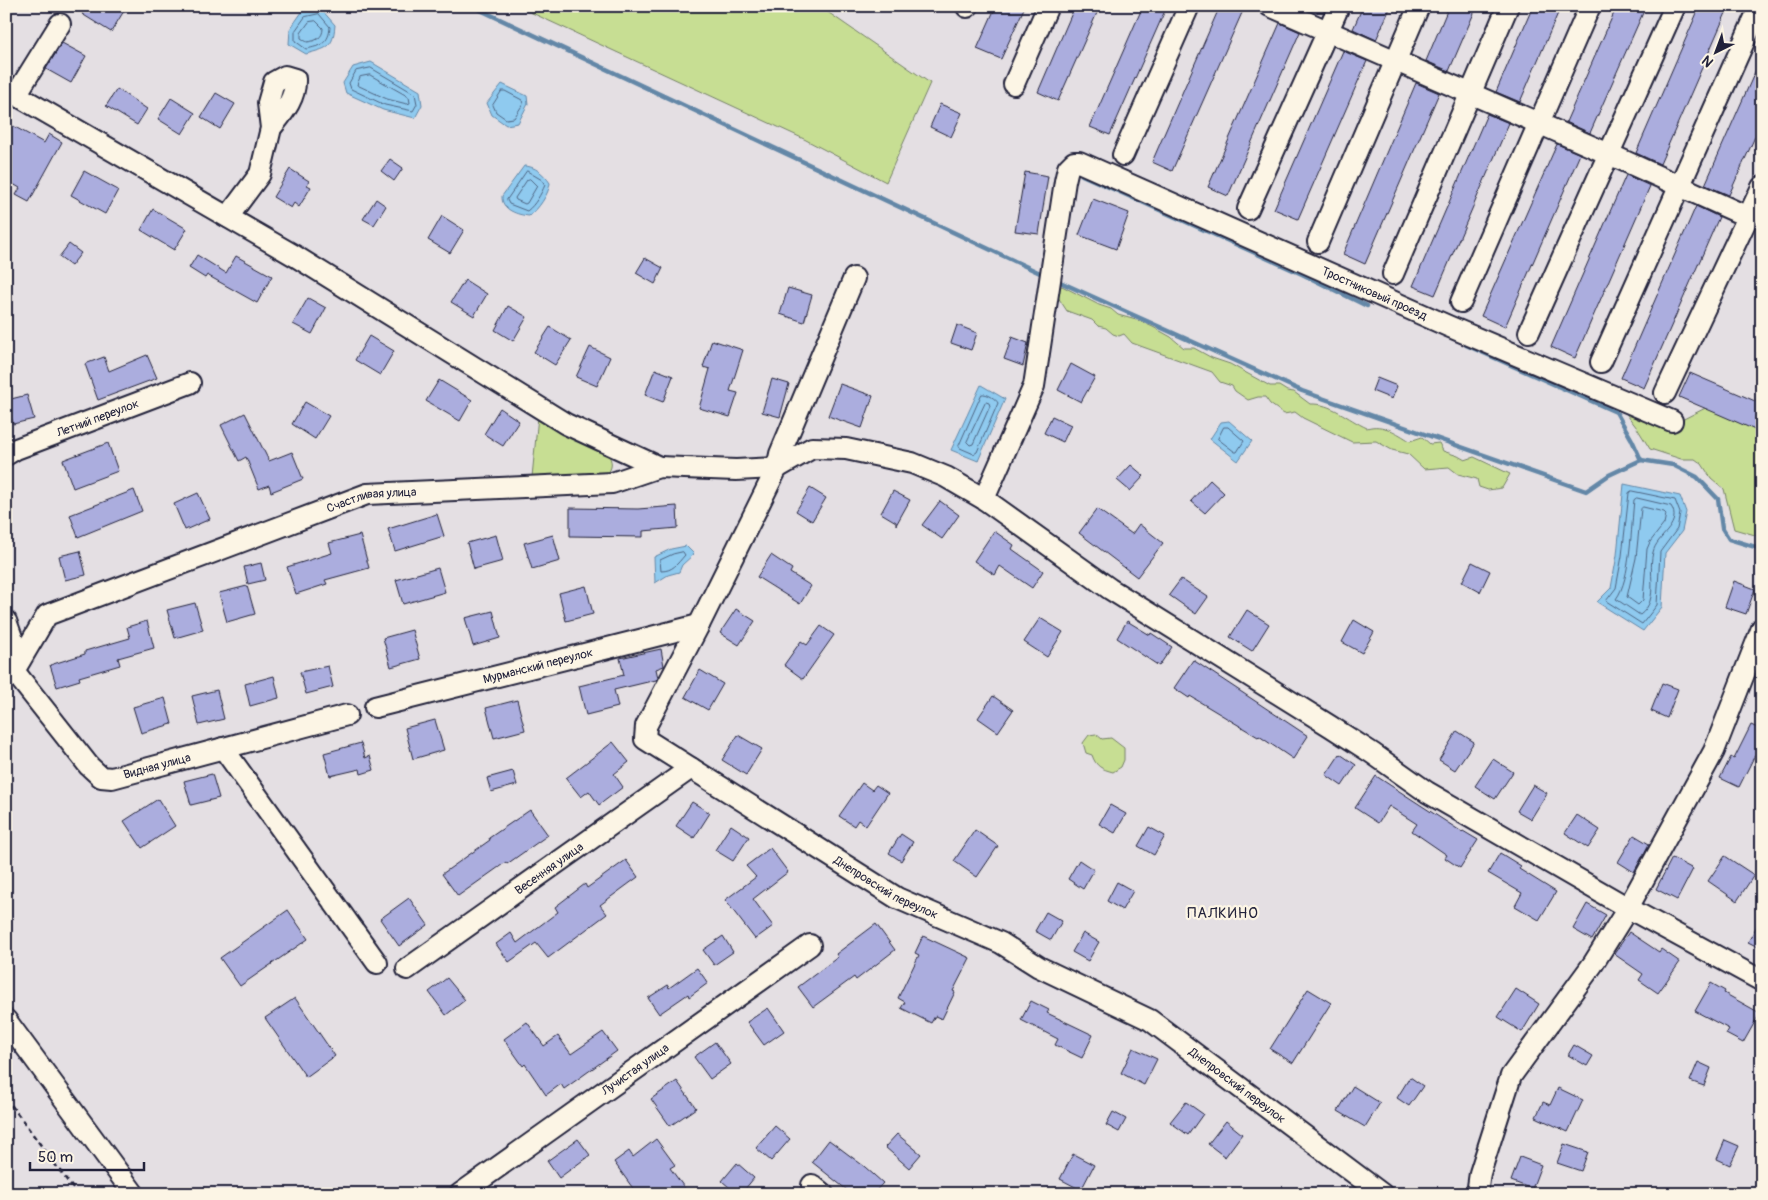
<svg xmlns="http://www.w3.org/2000/svg" width="1768" height="1200" font-family="Pangolin,sans-serif">
<rect width="100%" height="100%" fill="#e4dfe3"/>
<filter id="ink" filterUnits="userSpaceOnUse"><feTurbulence type="fractalNoise" baseFrequency=".02" numOctaves="2"/><feDisplacementMap in="SourceGraphic" scale="10" xChannelSelector="R" yChannelSelector="G"/><feConvolveMatrix kernelMatrix="1 2 1 2 8 2 1 2 1" color-interpolation-filters="sRGB"/></filter>
<g filter="url(#ink)">
<g fill="#c7de93" stroke="#748067">
<path d="M517 6H819L930 83 886 182 804 139Z"/>
<path d="M1062 286 1099 305 1111 309 1118 315 1140 321 1153 327 1171 337 1184 348H1194L1212 358 1230 364 1270 386H1279L1287 391 1294 392 1310 404C1332 403 1347 419 1367 428 1383 423 1397 433 1410 441L1422 437 1430 444 1439 443 1443 451 1458 456 1465 460 1474 457 1510 474 1502 488 1488 490 1479 487 1477 479 1458 474 1449 467 1424 469 1408 454 1392 450 1376 441 1352 442 1303 418 1295 412 1284 414 1270 404 1265 397H1258L1248 400 1235 391 1232 386 1220 382 1212 372 1132 343 1124 334 1119 336 1113 334 1106 328 1098 326 1092 320 1067 311 1054 291 1057 287Z"/>
<path d="M1727 397 1762 410V537L1734 529 1724 489 1711 478 1702 464 1695 459H1681L1650 449 1637 428 1624 411 1672 425Z"/>
<path d="M538 416 607 452C613 462 613 467 606 476L532 477Z"/>
<path d="M1096 734 1102 739 1111 738 1124 748V760L1121 767 1113 772C1102 769 1096 767 1092 755L1086 753 1083 743 1089 735Z"/>
</g>
<g fill="#8fcaef" stroke="#6387a7">
<path d="M320 8 335 25C333 49 327 48 306 54L289 44 290 29 302 12Z"/>
<path d="M371 62 420 91 422 105 415 118 383 110 346 93 343 83 353 67Z"/>
<path d="M502 84 527 96 528 104 518 123 506 125 492 115 487 103Z"/>
<path d="M524 166C535 166 544 174 550 183 549 194 538 210 529 216 518 215 501 210 502 196Z"/>
<path d="M981 385 1005 399 978 461 951 450Z"/>
<path d="M1229 421 1252 441 1238 461 1210 439 1221 422Z"/>
<path d="M1624 484 1680 496 1686 512 1682 531 1665 553 1662 607 1643 631 1597 602 1611 588 1617 555Z"/>
<path d="M686 546 694 554 682 565 679 572 668 575 655 583 654 557 671 549Z"/>
</g>
<g fill="none" stroke-linecap="round" stroke-linejoin="round">
<g stroke="#4e6583" stroke-width="1">
<path d="M319 14 330 27C329 43 321 46 306 49L295 41V31L305 17Z"/>
<path d="M316 21 323 28C323 38 316 41 307 42L301 38V33L309 22Z"/>
<path d="M371 68 415 94 417 104 413 111 385 105 351 89 349 83 356 71Z"/>
<path d="M370 75 409 97 410 103 407 104 387 99 357 85 360 77Z"/>
<path d="M502 91H505L522 100 523 104 514 118 506 119 496 112 493 105Z"/>
<path d="M527 171 542 180 545 185C541 194 535 205 527 211L509 204 507 200Z"/>
<path d="M530 179 537 186 527 203 525 204 516 200 515 198 527 180Z"/>
<path d="M982 394C987 393 996 399 998 403L977 452 974 454 960 448 959 446Z"/>
<path d="M986 402 989 403 990 406 973 444 970 445 967 442Z"/>
<path d="M1224 427H1228L1244 441 1237 452H1235L1218 439Z"/>
<path d="M1632 491 1675 500 1680 513 1677 529 1660 552 1657 605 1642 624 1606 601 1616 588 1622 556 1629 493Z"/>
<path d="M1637 498 1671 506C1682 524 1660 534 1654 549 1646 571 1661 599 1640 615L1616 599C1631 579 1631 527 1634 500Z"/>
<path d="M1643 507 1664 512 1666 514 1664 524 1650 542 1647 549 1643 600 1638 605 1627 597 1636 558 1641 509Z"/>
<path d="M683 552 685 555C677 564 673 571 661 571L660 560 673 554Z"/>
</g>
<g stroke="#6387a7" stroke-width="4.5">
<path d="M472 6 1040 273"/>
<path d="M1082 175 1302 274 1367 306"/>
<path d="M1060 282 1302 391 1586 491 1609 475 1641 460 1673 465 1697 477 1718 499 1722 528 1729 539 1762 549"/>
<path d="M1466 345 1616 412 1632 440 1641 460"/>
</g>
</g>
<g fill="#abadde" stroke="#22223b">
<path d="M87 6H127L111 32 82 14Z"/>
<path d="M996 6H1025L1001 59 977 49Z"/>
<path d="M1075 6H1100L1058 101 1038 92Z"/>
<path d="M1143 6H1167L1110 135 1090 127Z"/>
<path d="M1220 6H1245L1172 171 1152 162Z"/>
<path d="M1363 6H1391L1376 40 1353 29Z"/>
<path d="M1449 6H1477L1449 71 1426 61Z"/>
<path d="M1533 6H1561L1520 102 1496 92Z"/>
<path d="M1617 6H1646L1590 133 1566 122Z"/>
<path d="M1700 6H1729L1660 164 1636 153Z"/>
<path d="M1280 23 1300 32 1228 196 1208 187Z"/>
<path d="M62 43 86 56 71 83 46 69Z"/>
<path d="M1343 51 1367 61 1298 219 1274 209Z"/>
<path d="M1762 56V121L1729 195 1705 185Z"/>
<path d="M1416 83 1439 93 1365 264 1343 254Z"/>
<path d="M117 89 147 109 137 125 106 106Z"/>
<path d="M216 93 235 104 220 129 201 117Z"/>
<path d="M171 98 195 113 182 134 158 119Z"/>
<path d="M940 104 962 113 951 137 930 127Z"/>
<path d="M1487 114 1509 123 1435 295 1413 286Z"/>
<path d="M6 122 44 143 49 134 62 142 29 202 16 195 20 188 6 180Z"/>
<path d="M1557 144 1580 154 1505 327 1481 316Z"/>
<path d="M390 159 403 168 394 181 381 171Z"/>
<path d="M290 169 309 181 307 185 311 187 299 207 294 203 291 208 273 197Z"/>
<path d="M84 171 118 190 105 214 71 195Z"/>
<path d="M1025 172 1048 176 1039 234 1015 231Z"/>
<path d="M1626 175 1650 186 1575 358 1551 347Z"/>
<path d="M376 199 386 206 374 225 363 219Z"/>
<path d="M1093 199 1129 213 1116 249 1079 235Z"/>
<path d="M1696 206 1719 217 1644 388 1621 378Z"/>
<path d="M153 209 187 229 174 250 141 230Z"/>
<path d="M442 216 464 230 450 253 428 240Z"/>
<path d="M69 244 81 253 71 266 59 257Z"/>
<path d="M197 255 226 273 236 256 272 276 257 303 207 275 205 278 189 268Z"/>
<path d="M645 258 663 268 655 284 636 273Z"/>
<path d="M465 280 487 294 474 316 451 302Z"/>
<path d="M788 288 812 295 804 322 780 314Z"/>
<path d="M308 298 326 308 312 334 293 324Z"/>
<path d="M508 306 527 317 513 341 495 330Z"/>
<path d="M957 325 977 333 971 350 951 343Z"/>
<path d="M550 327 571 340 555 365 534 352Z"/>
<path d="M369 336 394 351 380 375 355 360Z"/>
<path d="M1012 337 1028 343 1023 366 1004 359Z"/>
<path d="M712 340 743 350 730 391 738 393 730 417 699 408 710 369 703 367Z"/>
<path d="M590 347 610 357 597 386 576 377Z"/>
<path d="M147 355 157 378 98 400 85 364 104 357 109 371Z"/>
<path d="M1071 364 1095 377 1081 402 1058 390Z"/>
<path d="M655 369 673 376 663 402 645 395Z"/>
<path d="M1690 373 1762 404V433L1679 397Z"/>
<path d="M1377 378 1397 386 1392 399 1372 391Z"/>
<path d="M772 379 789 384 780 417 762 412Z"/>
<path d="M439 380 472 400 460 421 426 401Z"/>
<path d="M840 384 873 396 862 428 828 416Z"/>
<path d="M27 395 34 419 13 424 7 400Z"/>
<path d="M305 402 329 416 315 439 292 424Z"/>
<path d="M500 408 519 421 503 446 484 434Z"/>
<path d="M245 413 269 461 292 452 303 479 271 492 269 485 259 489 246 457 239 461 221 425Z"/>
<path d="M1052 416 1071 425 1063 442 1044 433Z"/>
<path d="M108 443 118 471 73 488 63 460Z"/>
<path d="M1131 465 1144 476 1130 491 1117 480Z"/>
<path d="M1210 480 1224 493 1205 513 1191 501Z"/>
<path d="M810 488 826 498 812 521 796 511Z"/>
<path d="M134 490 142 511 78 537 70 515Z"/>
<path d="M893 491 910 500 896 525V522L881 513Z"/>
<path d="M198 493 210 519 185 530 174 504Z"/>
<path d="M940 501 959 515 942 539 922 525Z"/>
<path d="M677 506 678 528 643 531V537L570 536V508L638 509Z"/>
<path d="M1097 509 1132 534 1139 524 1163 543 1137 577 1079 533Z"/>
<path d="M437 514 444 536 395 551 388 529Z"/>
<path d="M994 531 1014 545 1012 549 1043 571 1032 588 1000 566 995 575 974 561Z"/>
<path d="M360 535 369 568 325 580 327 584 296 594 287 567 332 553 329 543Z"/>
<path d="M496 535 503 561 474 569 467 543Z"/>
<path d="M553 535 560 561 532 569 524 543Z"/>
<path d="M80 551 86 575 65 580 59 556Z"/>
<path d="M771 555 792 569 790 573 811 586 800 604 757 577Z"/>
<path d="M1472 562 1490 571 1480 592 1462 582Z"/>
<path d="M261 563 265 580 248 584 244 567Z"/>
<path d="M438 568 445 592 403 604 396 580Z"/>
<path d="M1181 579 1208 597 1196 614 1169 595Z"/>
<path d="M1734 581 1755 589 1746 614 1725 607Z"/>
<path d="M247 586 255 614 227 622 219 593Z"/>
<path d="M586 586 593 614 566 621 559 593Z"/>
<path d="M195 603 203 630 175 638 167 610Z"/>
<path d="M736 609 755 621 739 645 720 633Z"/>
<path d="M1247 610 1269 624 1252 651 1230 637Z"/>
<path d="M493 611 500 638 473 646 465 618Z"/>
<path d="M1040 618 1063 632 1047 657 1024 642Z"/>
<path d="M1354 620 1374 632 1362 653 1342 642Z"/>
<path d="M147 621 154 648 118 658 120 665 79 677 80 680 57 687 50 665 85 654V651L130 638 127 627Z"/>
<path d="M1127 621 1150 635 1151 633 1172 647 1159 666 1117 638Z"/>
<path d="M821 626 834 635 803 679 784 665 801 641 807 645Z"/>
<path d="M412 630 420 659 391 667 383 638Z"/>
<path d="M661 649 664 666 656 669 658 678 656 680 614 690 618 707 586 715 579 686 624 675 620 658Z"/>
<path d="M1193 660 1308 736 1293 759 1259 736 1258 737 1190 696 1189 698 1174 688Z"/>
<path d="M328 666 333 687 306 694 300 672Z"/>
<path d="M700 670 723 684 708 710 685 697Z"/>
<path d="M274 676 279 698 250 706 245 684Z"/>
<path d="M1662 683 1678 689 1667 718 1651 711Z"/>
<path d="M217 690 224 719 199 725 192 696Z"/>
<path d="M993 696 1013 710 998 732 978 718Z"/>
<path d="M165 698 172 724 141 733 133 707Z"/>
<path d="M517 700 525 730 494 738 486 708Z"/>
<path d="M435 720 444 750 413 759 405 728Z"/>
<path d="M1751 725 1762 730V756L1756 753 1739 787 1720 778 1731 757 1734 759Z"/>
<path d="M1457 731 1474 742 1455 770 1439 760Z"/>
<path d="M738 735 762 749 746 775 722 760Z"/>
<path d="M613 742 629 762 614 774 623 787 599 805 589 791 581 797 566 778Z"/>
<path d="M361 743 365 758 370 756 374 770 361 774 360 769 330 776 324 753Z"/>
<path d="M1340 754 1356 765 1342 786 1326 775Z"/>
<path d="M1493 759 1513 772 1495 799 1475 786Z"/>
<path d="M513 771 517 785 491 792 487 778Z"/>
<path d="M212 774 219 798 191 805 184 781Z"/>
<path d="M1376 776 1462 832 1463 831 1478 840 1460 868 1445 858 1447 855 1412 831 1417 824 1389 806 1378 823 1355 808Z"/>
<path d="M862 783 872 790 876 785 888 793 866 826 858 820 854 826 839 816Z"/>
<path d="M1533 785 1547 793 1531 819 1517 811Z"/>
<path d="M158 799 175 826 142 848 124 821Z"/>
<path d="M692 802 710 813 694 838 676 826Z"/>
<path d="M1110 805 1126 814 1115 833 1099 824Z"/>
<path d="M530 810 548 835 507 864 506 862 458 896 442 874 490 840 489 838Z"/>
<path d="M1577 815 1600 830 1588 848 1565 833Z"/>
<path d="M731 825 749 837 733 861 715 850Z"/>
<path d="M1149 827 1165 836 1154 855 1138 846Z"/>
<path d="M975 830 998 846 977 877 954 861Z"/>
<path d="M901 834 913 842 901 861 889 853Z"/>
<path d="M1634 835 1649 844 1634 872 1618 862Z"/>
<path d="M770 848 788 872 753 899 773 926 755 939 725 900 756 877 746 866Z"/>
<path d="M1500 853 1521 866 1519 869 1556 892 1539 920 1515 906 1522 893 1488 873Z"/>
<path d="M1725 856 1754 875 1737 901 1708 881Z"/>
<path d="M1672 858 1693 869 1677 900 1656 889Z"/>
<path d="M626 860 638 877 600 905 607 914 548 958 536 943 509 962 496 944 511 933 517 943 558 912 555 907 585 884 587 888Z"/>
<path d="M1079 860 1094 870 1083 889 1068 879Z"/>
<path d="M1117 882 1133 891 1122 910 1107 901Z"/>
<path d="M409 898 428 925 399 946 380 919Z"/>
<path d="M1587 904 1606 915 1592 940 1573 929Z"/>
<path d="M288 910 308 939 240 986 220 958Z"/>
<path d="M1046 912 1062 921 1051 940 1035 931Z"/>
<path d="M1762 917V949L1748 942Z"/>
<path d="M876 924 895 950 856 980 854 977 813 1007 798 987 838 957 836 954Z"/>
<path d="M1629 932 1659 952 1661 949 1680 962 1658 993 1639 980 1643 974 1614 954Z"/>
<path d="M1083 933 1099 942 1088 961 1072 952Z"/>
<path d="M723 936 733 952 714 965 703 950Z"/>
<path d="M923 936 970 958 953 991 955 992 942 1019 935 1016 931 1023 901 1008 905 1002 898 998 919 955 915 953Z"/>
<path d="M697 968 708 983 689 997 688 994 659 1014 648 998 668 985 669 988Z"/>
<path d="M447 978 465 1000 446 1015 429 992Z"/>
<path d="M1711 983 1725 991 1724 993 1760 1013 1743 1043 1726 1034 1729 1029 1695 1011Z"/>
<path d="M1308 989 1331 1003 1293 1063 1270 1049Z"/>
<path d="M1516 989 1539 1004 1522 1032 1498 1017Z"/>
<path d="M295 998 335 1056 306 1077 265 1018Z"/>
<path d="M1031 1001 1049 1010 1047 1013 1093 1035 1082 1058 1055 1045 1058 1039 1021 1020Z"/>
<path d="M768 1008 784 1031 764 1045 747 1022Z"/>
<path d="M527 1022 544 1046 558 1036 571 1054 603 1032 617 1051 564 1089 561 1084 546 1095 525 1064 523 1066 504 1039Z"/>
<path d="M715 1042 731 1064 710 1079 694 1057Z"/>
<path d="M1574 1045 1593 1056 1587 1066 1568 1055Z"/>
<path d="M1133 1048 1157 1059 1144 1085 1121 1073Z"/>
<path d="M1698 1062 1711 1068 1704 1086 1690 1081Z"/>
<path d="M1410 1077 1423 1086 1409 1106 1397 1098Z"/>
<path d="M677 1081 696 1108 670 1126 651 1099Z"/>
<path d="M1353 1086 1380 1103 1365 1127 1338 1111Z"/>
<path d="M1558 1088 1583 1100 1568 1132 1536 1117 1543 1102 1550 1105Z"/>
<path d="M1186 1102 1203 1114 1188 1135 1170 1122Z"/>
<path d="M1113 1112 1126 1119 1119 1132 1106 1125Z"/>
<path d="M1226 1121 1242 1134 1225 1157 1208 1144Z"/>
<path d="M775 1126 790 1139 771 1161 756 1148Z"/>
<path d="M897 1134 921 1154 909 1168 885 1147Z"/>
<path d="M578 1139 590 1155 559 1178 547 1161Z"/>
<path d="M656 1139 675 1165 670 1168 689 1194H637L614 1162 629 1151 633 1157Z"/>
<path d="M829 1140 865 1167 883 1183 873 1194H852L812 1162Z"/>
<path d="M1725 1140 1739 1146 1730 1165 1717 1159Z"/>
<path d="M1564 1144 1588 1152 1581 1171 1557 1163Z"/>
<path d="M1073 1154 1094 1165 1081 1190 1060 1179Z"/>
<path d="M1520 1157 1541 1165 1532 1189 1511 1181Z"/>
<path d="M737 1163 754 1178 741 1194H737L722 1181Z"/>
</g>
<g fill="none" stroke-linecap="round" stroke-linejoin="round">
<g stroke="#22223b" stroke-width="24">
<g id="minor">
<path d="M1270 6 1609 154 1748 217"/>
<path d="M967 7 968 6"/>
<path d="M1014 84 1048 6"/>
<path d="M6 89 295 256 566 424 659 467"/>
<path d="M16 95 60 24"/>
<path d="M1123 155 1189 6"/>
<path d="M1248 209 1339 6"/>
<path d="M228 217 260 174 271 128 268 103 274 82 285 76 295 79C296 99 283 113 271 128"/>
<path d="M1318 242 1419 6"/>
<path d="M1393 274 1508 6"/>
<path id="s1" d="M854 278 780 454 777 468 699 625 646 726 645 739 897 898 1001 943 1039 967 1150 1020 1382 1194"/>
<path d="M1461 302 1590 6"/>
<path d="M1529 332 1675 6"/>
<path d="M1601 362 1760 6"/>
<path d="M1665 393 1762 187"/>
<path id="s2" d="M6 455 16 449 190 383"/>
<path id="s3" d="M984 499 1034 386 1065 181 1068 168 1074 162H1079L1448 326 1672 421"/>
<path d="M6 621 20 660"/>
<path id="s4" d="M14 671 89 766 101 777 112 778 347 715"/>
<path id="s5" d="M6 676 14 671 47 615 367 494 612 483 659 467 736 470 777 468 812 448 846 449 912 463 946 477 984 499 1110 589 1330 726 1372 753 1427 792 1628 908 1762 981"/>
<path id="s6" d="M375 707 699 625"/>
<path d="M223 748 377 963"/>
<path id="s7" d="M407 969 691 768"/>
<path d="M6 1020 134 1194"/>
<path d="M812 1185 823 1194"/>
<path id="s8" d="M460 1194 810 945"/>
<path d="M1477 1194 1480 1173 1511 1076 1593 964 1628 908 1714 751 1762 628"/>
</g>
</g>
<path stroke="#22223b" stroke-width="2.5" stroke-dasharray="5 4" stroke-linecap="butt" d="M6 1098 77 1194"/>
<use href="#minor" stroke="#fcf5e5" stroke-width="20"/>
</g>
</g>
<g text-anchor="middle" stroke-width="4.5" stroke-linejoin="round" paint-order="stroke">
<g font-size="12" fill="#22223b" stroke="#fcf5e5">
<text dy="4" stroke="none"><textPath href="#s3" startOffset="681">Тростниковый проезд</textPath></text>
<text dy="4" stroke="none"><textPath href="#s2" startOffset="99">Летний переулок</textPath></text>
<text dy="4" stroke="none"><textPath href="#s5" startOffset="420">Счастливая улица</textPath></text>
<text dy="4" stroke="none"><textPath href="#s6" startOffset="168">Мурманский переулок</textPath></text>
<text dy="4" stroke="none"><textPath href="#s4" startOffset="195">Видная улица</textPath></text>
<text dy="4" stroke="none"><textPath href="#s7" startOffset="174">Весенняя улица</textPath></text>
<text dy="4" stroke="none"><textPath href="#s1" startOffset="791">Днепровский переулок</textPath></text>
<text dy="4" stroke="none"><textPath href="#s8" startOffset="215">Лучистая улица</textPath></text>
<text dy="4" stroke="none"><textPath href="#s1" startOffset="1196">Днепровский переулок</textPath></text>
</g>
<g font-size="15" letter-spacing="1" fill="#22223b" stroke="#fcf5e5">
<text x="1223" y="918">ПАЛКИНО</text>
</g>
</g>
<rect width="1768" height="1200" fill="none" stroke="#fcf5e5" stroke-width="25"/>
<rect x="12" y="12" width="1743" height="1175" fill="none" stroke="#22223b" stroke-width="2" filter="url(#ink)"/>
<g transform="translate(1716 52) rotate(222)" stroke="#fcf5e5" stroke-width="4" paint-order="stroke">
<path d="M0-4L9 19L0 12L-9 19Z" fill="#22223b"/>
<text y="-8" font-size="14" font-weight="bold" text-anchor="middle" fill="#22223b">N</text>
</g>
<path d="M30 1162v8h114v-8" fill="none" stroke="#22223b" stroke-width="2.5"/>
<text x="38" y="1162" font-size="15" fill="#22223b" stroke="#fcf5e5" stroke-width="4" paint-order="stroke">50 m</text>
</svg>
